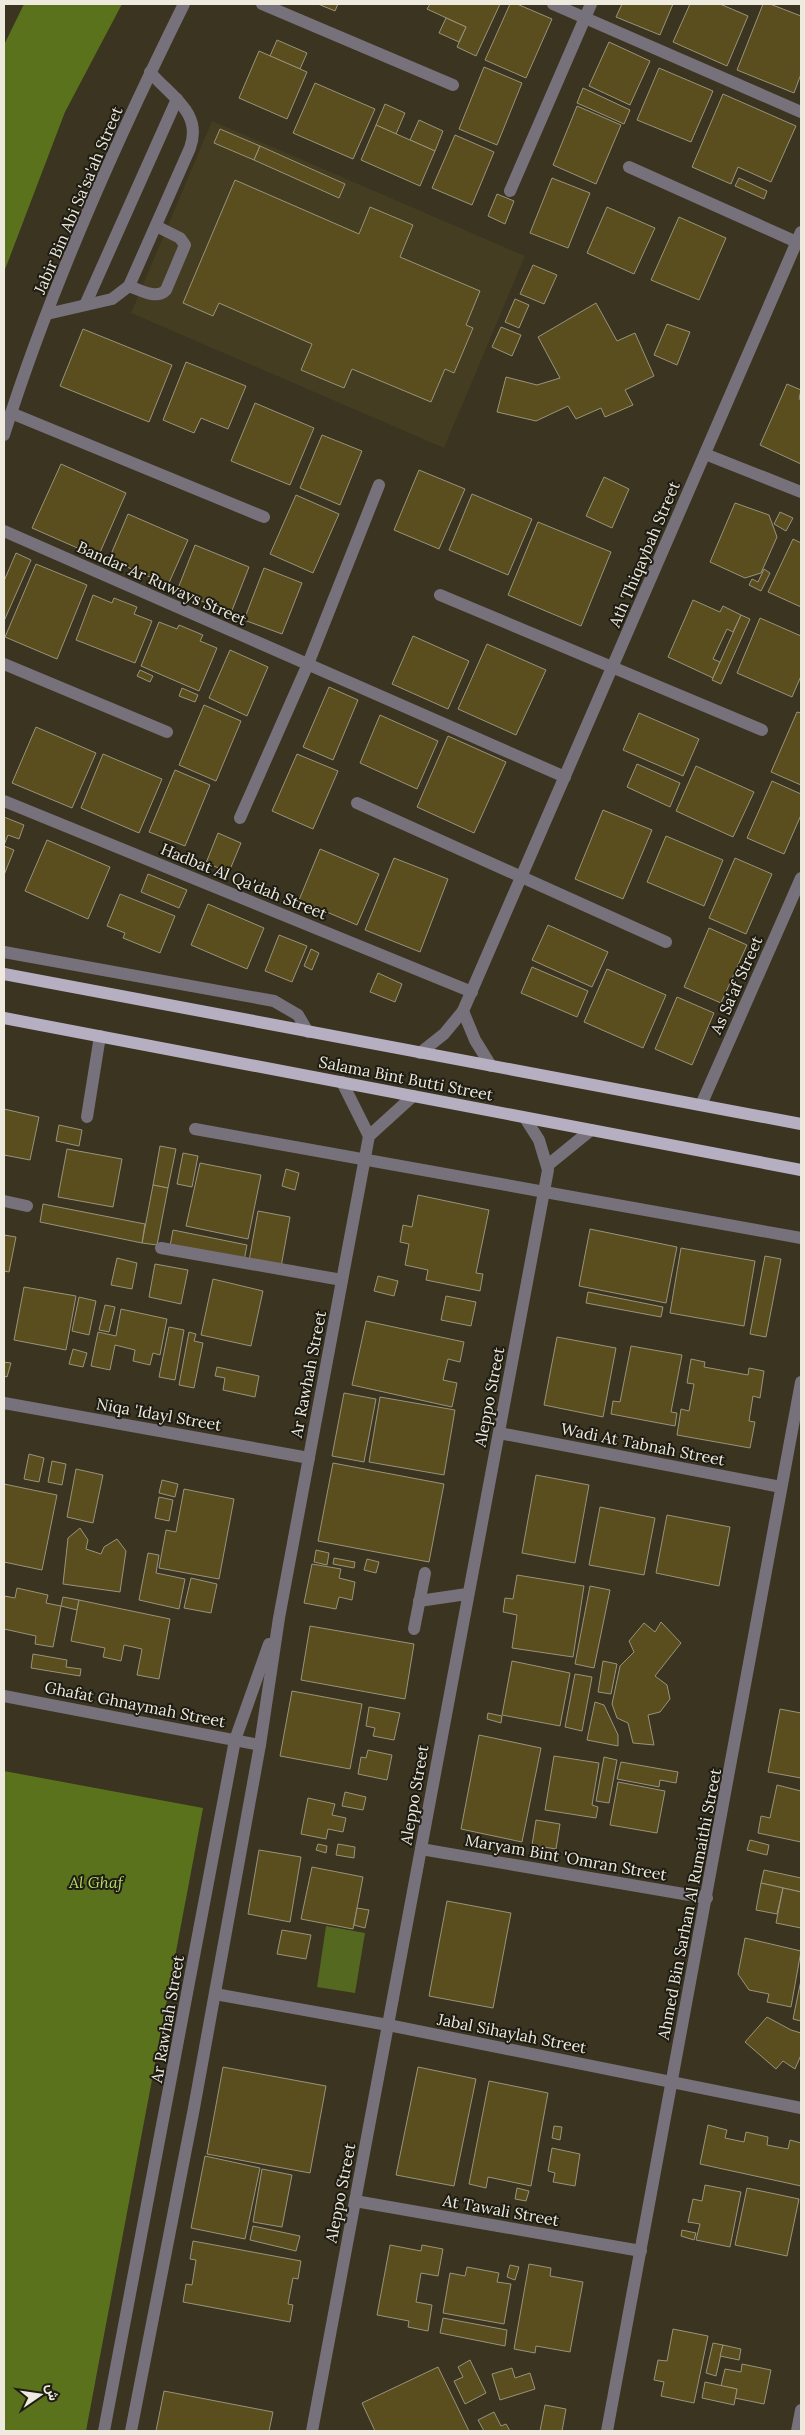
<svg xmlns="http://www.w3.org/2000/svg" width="805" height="2435" font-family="Lora,Vazirmatn,serif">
<rect width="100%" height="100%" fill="#3a3420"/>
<path fill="#443d21" d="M212 121 525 256 444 448 131 313Z"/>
<path fill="#54681f" d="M326 1926 365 1933 355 1993 317 1987Z"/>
<g fill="#5b721d">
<path d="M24 4H122L65 112 4 272V45Z"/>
<path d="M4 1771 203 1808 86 2431H4Z"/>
</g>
<g fill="#5a4e1f" stroke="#99937b">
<path d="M318 4H338L335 11Z"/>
<path d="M430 4H500L476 56 457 47 466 27 427 9Z"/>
<path d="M510 4H517L552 19 526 78 485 60Z"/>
<path d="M622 4H673L660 35 616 17Z"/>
<path d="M690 4H720L748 16 727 66 673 42Z"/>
<path d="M763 4H770L801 16V74L794 93 737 70Z"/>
<path d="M446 18 466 27 459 42 439 33Z"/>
<path d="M277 40 307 53 300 69 270 56Z"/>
<path d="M609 42 650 61 630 105 589 86Z"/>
<path d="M259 51 307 72 287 119 239 98Z"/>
<path d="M484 67 522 83 497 145 459 129Z"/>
<path d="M659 68 713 91 691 142 637 120Z"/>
<path d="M315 83 375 109 353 159 293 133Z"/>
<path d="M583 88 630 110 624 124 577 103Z"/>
<path d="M723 94 796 126 771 182 738 167 731 184 692 167Z"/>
<path d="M385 104 405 113 396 134 376 125Z"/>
<path d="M577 106 621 125 596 184 553 165Z"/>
<path d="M419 120 443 131 435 151 410 140Z"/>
<path d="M376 125 435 151 420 186 361 160Z"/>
<path d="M220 129 260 146 254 160 214 143Z"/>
<path d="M455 135 494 152 472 205 432 188Z"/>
<path d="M260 146 345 184 339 198 254 160Z"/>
<path d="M552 178 590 193 568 248 530 233Z"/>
<path d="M739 178 767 191 764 199 735 186Z"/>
<path d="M235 180 359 234 370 207 413 225 400 257 480 291 466 325 473 328 454 373 445 369 431 402 352 369 344 388 301 370 312 344 219 303 213 316 183 303Z"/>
<path d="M497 194 514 201 505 224 488 216Z"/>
<path d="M607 207 655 228 634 274 587 253Z"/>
<path d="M679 217 726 238 699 300 651 280Z"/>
<path d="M533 265 557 275 544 304 520 294Z"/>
<path d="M515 299 529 305 519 328 505 322Z"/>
<path d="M596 303 617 341 635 333 654 376 625 390 633 405 605 417 601 408 576 419 568 406 536 421 497 412 506 377 537 385 560 378 538 337Z"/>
<path d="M667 324 690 332 677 365 654 355Z"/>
<path d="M501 327 521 335 512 356 492 347Z"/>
<path d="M83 329 172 365 149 422 60 386Z"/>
<path d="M186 362 246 386 228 429 201 418 194 433 163 420Z"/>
<path d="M787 384 801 390 799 399 801 400V464L760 445Z"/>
<path d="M255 403 314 428 290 485 231 461Z"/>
<path d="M322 435 362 451 340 505 300 488Z"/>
<path d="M61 464 126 493 98 557 32 528Z"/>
<path d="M419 470 465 489 439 549 394 530Z"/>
<path d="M604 477 629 489 612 528 586 516Z"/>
<path d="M472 494 532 519 508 575 449 550Z"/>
<path d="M296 495 339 514 313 573 270 554Z"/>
<path d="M735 503 769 515 777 537 761 573 745 578 710 562Z"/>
<path d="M780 512 793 518 786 531 774 524Z"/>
<path d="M128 514 188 540 168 585 109 559Z"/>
<path d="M538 522 611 552 581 626 508 595Z"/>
<path d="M793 539 801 543V607L768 592Z"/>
<path d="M195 545 249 567 231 613 177 591Z"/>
<path d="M16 553 31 560 4 621V581Z"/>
<path d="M36 564 87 585 57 659 5 637Z"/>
<path d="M264 568 302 583 282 634 244 620Z"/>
<path d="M764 569 770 573 761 591 749 585 752 579 758 582Z"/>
<path d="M93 595 112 603 114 598 137 607 134 614 152 621 135 663 76 640Z"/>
<path d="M693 600 720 612 723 606 741 615 733 632 727 629 713 659 720 662 713 678 668 657Z"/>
<path d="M741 615 750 619 721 684 712 680Z"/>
<path d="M760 618 801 636V676L792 697 737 673Z"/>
<path d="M159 622 177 629 179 625 203 635 200 641 217 648 199 691 141 666Z"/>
<path d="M413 636 469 661 448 709 392 684Z"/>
<path d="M487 644 546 670 516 735 458 709Z"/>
<path d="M230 650 268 667 247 716 209 698Z"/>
<path d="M140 670 153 676 150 682 137 676Z"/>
<path d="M329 687 358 700 333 760 303 747Z"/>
<path d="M182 688 198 695 195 702 179 696Z"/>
<path d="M204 705 241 721 216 781 179 765Z"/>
<path d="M797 712 801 713V785L771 772Z"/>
<path d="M639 713 699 739 683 776 623 750Z"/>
<path d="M380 715 438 741 417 789 360 763Z"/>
<path d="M36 727 96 753 72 808 12 783Z"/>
<path d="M448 736 506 762 474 833 417 807Z"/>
<path d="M103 754 162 779 139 833 81 808Z"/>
<path d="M297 754 338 771 313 829 272 811Z"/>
<path d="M637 764 680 783 670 807 627 787Z"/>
<path d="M696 766 754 792 733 837 676 811Z"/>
<path d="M175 770 210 785 185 846 149 832Z"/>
<path d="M772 781 801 794V815L784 854 747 838Z"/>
<path d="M603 810 652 830 623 899 575 879Z"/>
<path d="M4 817 24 825 19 839 8 835 4 845Z"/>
<path d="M218 833 241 843 229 872 206 863Z"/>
<path d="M666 836 723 860 704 906 647 882Z"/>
<path d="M47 840 110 867 88 919 25 891Z"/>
<path d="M4 846 14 850 4 875Z"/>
<path d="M320 849 379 874 357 925 299 900Z"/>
<path d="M394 858 448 879 420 952 365 930Z"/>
<path d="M735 858 772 874 746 934 709 918Z"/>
<path d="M148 874 187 890 179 908 141 892Z"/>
<path d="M120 894 175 916 160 953 123 938 125 933 107 926Z"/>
<path d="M208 904 264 928 247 969 191 945Z"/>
<path d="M548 925 608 952 592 987 532 960Z"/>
<path d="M709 928 747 945 721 1003 684 987Z"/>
<path d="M279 935 307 946 292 982 265 971Z"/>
<path d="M311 949 319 953 312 970 304 966Z"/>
<path d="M532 967 588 991 577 1017 521 993Z"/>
<path d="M607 969 666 995 643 1048 584 1022Z"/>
<path d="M378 973 402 984 395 1002 370 992Z"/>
<path d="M677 997 714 1013 692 1065 655 1049Z"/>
<path d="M4 1109 39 1117 30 1160 4 1155Z"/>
<path d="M59 1125 82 1130 79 1146 56 1141Z"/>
<path d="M160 1146 176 1149 168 1188 153 1185Z"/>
<path d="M67 1149 122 1159 113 1207 58 1197Z"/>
<path d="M183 1153 198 1156 192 1187 177 1184Z"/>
<path d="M200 1163 261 1175 248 1239 186 1226Z"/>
<path d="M286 1169 299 1173 295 1190 282 1186Z"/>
<path d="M153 1185 168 1188 157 1245 142 1243Z"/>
<path d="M418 1195 489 1210 476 1273 483 1274 480 1291 426 1280 428 1270 405 1265 409 1244 400 1242 403 1225 412 1227Z"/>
<path d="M43 1204 145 1224 142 1243 40 1222Z"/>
<path d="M258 1211 290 1217 281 1267 249 1261Z"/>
<path d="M590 1229 677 1247 666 1303 579 1286Z"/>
<path d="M173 1230 247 1245 244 1261 170 1246Z"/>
<path d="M4 1235 16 1237 9 1272 4 1271Z"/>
<path d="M681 1248 755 1261 744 1326 670 1313Z"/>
<path d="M765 1256 781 1259 766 1337 750 1334Z"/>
<path d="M117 1258 137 1263 132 1289 111 1285Z"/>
<path d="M155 1264 188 1270 181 1304 149 1297Z"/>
<path d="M378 1276 398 1281 394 1296 374 1291Z"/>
<path d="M213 1279 263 1291 251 1346 201 1335Z"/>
<path d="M24 1287 76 1296 66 1350 14 1340Z"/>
<path d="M588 1292 663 1307 661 1317 586 1303Z"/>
<path d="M446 1296 476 1302 471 1326 441 1320Z"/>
<path d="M79 1297 96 1301 89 1335 72 1331Z"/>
<path d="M105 1305 115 1307 109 1332 99 1330Z"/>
<path d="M121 1309 167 1319 160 1355 153 1353 150 1365 133 1361 135 1350 115 1345 110 1370 91 1366 98 1332 116 1336Z"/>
<path d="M366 1321 464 1342 460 1362 448 1359 443 1380 457 1383 452 1407 352 1385Z"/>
<path d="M169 1327 184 1330 175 1380 159 1377Z"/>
<path d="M189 1332 196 1334 194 1341 203 1343 194 1388 179 1385Z"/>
<path d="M557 1337 616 1348 603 1417 544 1405Z"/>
<path d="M631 1346 682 1355 671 1412 677 1413 675 1426 611 1414 613 1401 620 1402Z"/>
<path d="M73 1349 87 1353 83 1367 69 1364Z"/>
<path d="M691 1359 705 1362 704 1367 748 1375 749 1368 764 1371 760 1398 753 1396 749 1421 755 1422 750 1448 677 1435 681 1409 689 1411 694 1384 687 1383Z"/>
<path d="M4 1362 11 1363 7 1377 4 1376Z"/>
<path d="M217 1367 259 1376 255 1397 223 1390 225 1378 215 1376Z"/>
<path d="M344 1393 376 1399 364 1462 332 1456Z"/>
<path d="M380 1397 455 1410 444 1475 369 1462Z"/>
<path d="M29 1454 44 1458 39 1482 24 1479Z"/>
<path d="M52 1461 66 1464 62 1485 48 1482Z"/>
<path d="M333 1463 444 1484 429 1562 318 1541Z"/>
<path d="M76 1469 103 1475 93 1523 67 1517Z"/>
<path d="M536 1475 589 1485 575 1563 522 1553Z"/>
<path d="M162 1480 178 1484 175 1497 159 1493Z"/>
<path d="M4 1484 57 1495 42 1570 4 1562Z"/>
<path d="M184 1489 234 1499 219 1579 159 1568 166 1530 176 1532Z"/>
<path d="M159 1497 173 1500 169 1521 155 1518Z"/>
<path d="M600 1507 655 1518 644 1575 589 1565Z"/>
<path d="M667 1515 730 1527 719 1586 656 1573Z"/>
<path d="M80 1528 88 1540 86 1549 101 1554 104 1547 117 1539 126 1551 120 1592 63 1584 68 1538Z"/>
<path d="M316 1550 329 1553 327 1565 314 1562Z"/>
<path d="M148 1553 159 1555 156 1573 185 1579 179 1609 139 1600Z"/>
<path d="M334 1558 355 1562 354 1568 333 1564Z"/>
<path d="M367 1559 379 1562 376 1573 364 1570Z"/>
<path d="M312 1564 341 1569 339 1578 355 1582 352 1600 339 1597 336 1609 304 1603Z"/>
<path d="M517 1575 584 1586 573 1657 512 1648 517 1615 503 1612 505 1598 513 1599Z"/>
<path d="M191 1578 217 1584 211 1613 184 1608Z"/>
<path d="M590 1586 610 1590 594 1668 575 1664Z"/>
<path d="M17 1588 48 1595 46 1603 61 1606 53 1647 35 1644 36 1636 4 1629V1596L15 1598Z"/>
<path d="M63 1597 79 1600 77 1610 61 1606Z"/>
<path d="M79 1600 170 1619 159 1679 137 1675 142 1649 124 1645 121 1661 103 1657 105 1648 71 1641Z"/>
<path d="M661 1622 681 1643 655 1676 667 1685 670 1699 660 1712 648 1715 654 1745 633 1743 628 1723 617 1718 612 1704 620 1666 634 1652 629 1641 644 1623 655 1632Z"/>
<path d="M310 1626 414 1644 405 1699 301 1680Z"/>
<path d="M33 1654 67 1660 66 1667 81 1669 80 1676 31 1668Z"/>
<path d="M512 1661 570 1673 560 1726 502 1715Z"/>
<path d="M603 1661 617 1664 611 1694 598 1692Z"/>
<path d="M575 1674 592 1677 582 1731 565 1727Z"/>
<path d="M292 1691 362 1704 350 1769 280 1756Z"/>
<path d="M595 1702 604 1705 618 1735V1746L587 1740Z"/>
<path d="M369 1707 400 1713 394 1740 373 1736 375 1728 366 1726Z"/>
<path d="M780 1709 801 1713V1778L768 1772Z"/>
<path d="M488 1713 502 1716 501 1723 487 1719Z"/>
<path d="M479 1735 541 1748 522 1842 461 1829Z"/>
<path d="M368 1750 392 1755 387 1780 358 1774 361 1757 366 1758Z"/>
<path d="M554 1756 599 1763 592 1805 598 1807 596 1818 545 1810Z"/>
<path d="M604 1757 617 1760 609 1803 596 1801Z"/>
<path d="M621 1762 678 1772 676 1783 660 1780 659 1787 617 1779Z"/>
<path d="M618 1782 665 1791 657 1833 610 1825Z"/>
<path d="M777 1785 801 1791V1842L758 1833 761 1816 770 1818Z"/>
<path d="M345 1792 366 1797 363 1810 342 1806Z"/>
<path d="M308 1798 335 1804 332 1815 346 1818 343 1832 328 1829 326 1839 301 1834Z"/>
<path d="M536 1820 560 1824 556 1849 532 1845Z"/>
<path d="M750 1840 769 1845 767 1855 747 1850Z"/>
<path d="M318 1844 327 1846 326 1853 316 1850Z"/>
<path d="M338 1844 355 1847 354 1858 336 1855Z"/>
<path d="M259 1850 301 1857 290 1922 248 1914Z"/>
<path d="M312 1867 363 1877 353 1929 301 1919Z"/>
<path d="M764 1870 801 1878V1892L761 1883Z"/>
<path d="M761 1883 783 1888 777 1914 756 1910Z"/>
<path d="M783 1888 801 1892V1928L776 1923Z"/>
<path d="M447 1901 511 1913 493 2008 429 1996Z"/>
<path d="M357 1908 369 1910 365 1928 354 1925Z"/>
<path d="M282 1930 311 1935 306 1959 277 1954Z"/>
<path d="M745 1938 801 1951 791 2007 767 2002 769 1994 749 1990 738 1974Z"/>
<path d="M801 1980V2021L793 2019Z"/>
<path d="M767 2017 791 2030 801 2033V2055L795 2069 783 2061 776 2069 745 2042Z"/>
<path d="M223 2067 326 2086 310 2173 207 2154Z"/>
<path d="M418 2067 476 2079 454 2186 396 2175Z"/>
<path d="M489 2081 548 2093 531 2186 488 2177 486 2188 469 2184Z"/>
<path d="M708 2125 727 2130 725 2138 744 2142 746 2132 768 2137 767 2145 788 2149 790 2140 801 2143V2186L700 2164Z"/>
<path d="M554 2126 562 2127 560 2140 552 2138Z"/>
<path d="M552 2148 580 2154 575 2186 553 2182 555 2173 548 2171Z"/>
<path d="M205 2156 260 2168 245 2239 191 2228Z"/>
<path d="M262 2169 292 2175 282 2227 253 2222Z"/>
<path d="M705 2185 741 2192 730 2247 696 2240 700 2224 688 2222 693 2199 702 2201Z"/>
<path d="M517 2188 529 2191 526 2201 515 2199Z"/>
<path d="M747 2188 799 2199 787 2256 735 2245Z"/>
<path d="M253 2226 300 2236 296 2251 250 2240Z"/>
<path d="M682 2230 696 2233 694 2240 681 2236Z"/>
<path d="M193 2241 301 2261 298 2279 293 2278 288 2304 293 2305 290 2322 183 2302 186 2284 192 2285 196 2260 190 2259Z"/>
<path d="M390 2245 421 2251 422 2245 443 2249 438 2276 421 2273 416 2302 432 2305 428 2331 408 2327 409 2321 377 2315Z"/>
<path d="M529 2264 551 2268 550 2276 583 2282 570 2352 536 2346 535 2353 514 2349Z"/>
<path d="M510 2265 519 2267 515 2280 507 2277Z"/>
<path d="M467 2267 499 2273 497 2282 511 2284 504 2324 443 2313 450 2273 465 2276Z"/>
<path d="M443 2318 507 2330 505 2346 440 2333Z"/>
<path d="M673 2329 708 2336 694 2403 661 2396 664 2382 654 2380 658 2360 667 2361Z"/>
<path d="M713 2343 723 2345 716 2376 706 2373Z"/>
<path d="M723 2345 741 2349 739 2360 720 2356Z"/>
<path d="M470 2360 486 2393 465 2404 454 2381 463 2377 458 2367Z"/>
<path d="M742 2364 771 2370 764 2404 735 2398 737 2389 721 2386 725 2369 741 2372Z"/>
<path d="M438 2367 469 2431H375L362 2403Z"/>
<path d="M512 2368 515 2378 530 2373 535 2389 500 2400 492 2374Z"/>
<path d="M705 2382 737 2389 734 2405 702 2398Z"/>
<path d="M164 2391 273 2412 269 2431H156Z"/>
<path d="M545 2405 566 2409 562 2431H540Z"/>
<path d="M494 2412 501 2426 506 2424 510 2431H484L478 2420Z"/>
</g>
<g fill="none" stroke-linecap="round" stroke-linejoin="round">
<g stroke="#76717b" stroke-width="12">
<path d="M262 4 453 85"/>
<path d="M553 4 801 112"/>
<path d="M629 167 801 244"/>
<path d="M510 191 591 4"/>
<path d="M129 286C140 290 157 300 166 290L185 245 180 238 156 226"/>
<path d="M86 303 177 99"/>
<path d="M47 314 112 299 129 286 190 148C203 112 170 96 150 72"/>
<path d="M11 413 264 517"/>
<path d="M4 435C50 289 116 141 184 4"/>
<path d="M705 454 801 492"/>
<path d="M4 531 565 777"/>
<path d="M440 595 762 730"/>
<path d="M4 664 167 732"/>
<path d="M4 801 472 992"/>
<path d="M357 803 666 942"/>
<path d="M240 818 308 664 379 485"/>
<path d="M4 952 274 1001 298 1015 308 1032"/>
<path d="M463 1011 475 1040 491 1066"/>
<path d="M420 1053 444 1034 463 1011 801 232"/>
<path d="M342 1082 369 1136"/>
<path d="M701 1105 801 878"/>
<path d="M87 1117 100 1036"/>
<path d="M195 1129 801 1238"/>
<path d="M548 1165 591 1130"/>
<path d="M4 1201 27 1206"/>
<path d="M161 1248 342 1280"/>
<path d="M4 1403 309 1458"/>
<path d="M499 1433 781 1487"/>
<path d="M419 1601 467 1594"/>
<path d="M414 1629 425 1573"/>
<path d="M4 1696 260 1745"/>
<path d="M421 1849 707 1898"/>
<path d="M215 1994 388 2025 801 2108"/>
<path d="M355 2201 641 2251"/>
<path d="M104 2431 235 1740 269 1644"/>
<path d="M131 2431 194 2108 260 1745 279 1618 369 1136 413 1096"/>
<path d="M312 2431 548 1170 539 1140 525 1118"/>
<path d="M607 2431 801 1382"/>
<path d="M797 2431 801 2410"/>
</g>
<g stroke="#b6aec1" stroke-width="12">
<path d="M4 974 801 1124"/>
<path d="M4 1018 801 1170"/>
</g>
</g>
<g text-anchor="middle" stroke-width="4" stroke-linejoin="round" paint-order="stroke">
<g font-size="16" fill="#eeebde" stroke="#1e1c13">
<text transform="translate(78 200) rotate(-67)" y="6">Jabir Bin Abi Sa'sa'ah Street</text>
<text transform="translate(644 554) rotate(-67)" y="6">Ath Thiqaybah Street</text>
<text transform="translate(162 583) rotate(24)" y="6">Bandar Ar Ruways Street</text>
<text transform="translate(244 881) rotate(22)" y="6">Hadbat Al Qa'dah Street</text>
<text transform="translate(736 985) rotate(-66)" y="6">As Sa'af Street</text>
<text transform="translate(406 1078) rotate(11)" y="6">Salama Bint Butti Street</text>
<text transform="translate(308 1374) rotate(-79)" y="6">Ar Rawhah Street</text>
<text transform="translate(489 1397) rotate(-79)" y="6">Aleppo Street</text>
<text transform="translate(159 1414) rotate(10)" y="6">Niqa 'Idayl Street</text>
<text transform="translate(643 1444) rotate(11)" y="6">Wadi At Tabnah Street</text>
<text transform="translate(135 1704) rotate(11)" y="6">Ghafat Ghnaymah Street</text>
<text transform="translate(414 1795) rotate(-80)" y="6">Aleppo Street</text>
<text transform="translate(566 1857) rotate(10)" y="6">Maryam Bint 'Omran Street</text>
<text transform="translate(689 1904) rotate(-79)" y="6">Ahmed Bin Sarhan Al Rumaithi Street</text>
<text transform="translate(167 2019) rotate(-80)" y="6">Ar Rawhah Street</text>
<text transform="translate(512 2033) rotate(11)" y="6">Jabal Sihaylah Street</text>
<text transform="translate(340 2193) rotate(-79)" y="6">Aleppo Street</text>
<text transform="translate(501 2210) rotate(10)" y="6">At Tawali Street</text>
</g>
<g font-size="16" font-style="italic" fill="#b7d96b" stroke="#1e1c13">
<text x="96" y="1888">Al Ghaf</text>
</g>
</g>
<rect width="805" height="2435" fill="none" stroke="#eeebde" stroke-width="10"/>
<g transform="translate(40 2395) rotate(77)" stroke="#1e1c13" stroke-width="4" paint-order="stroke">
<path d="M0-4L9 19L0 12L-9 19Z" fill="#eeebde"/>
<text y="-8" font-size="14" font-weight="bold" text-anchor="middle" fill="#eeebde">ش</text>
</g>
</svg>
